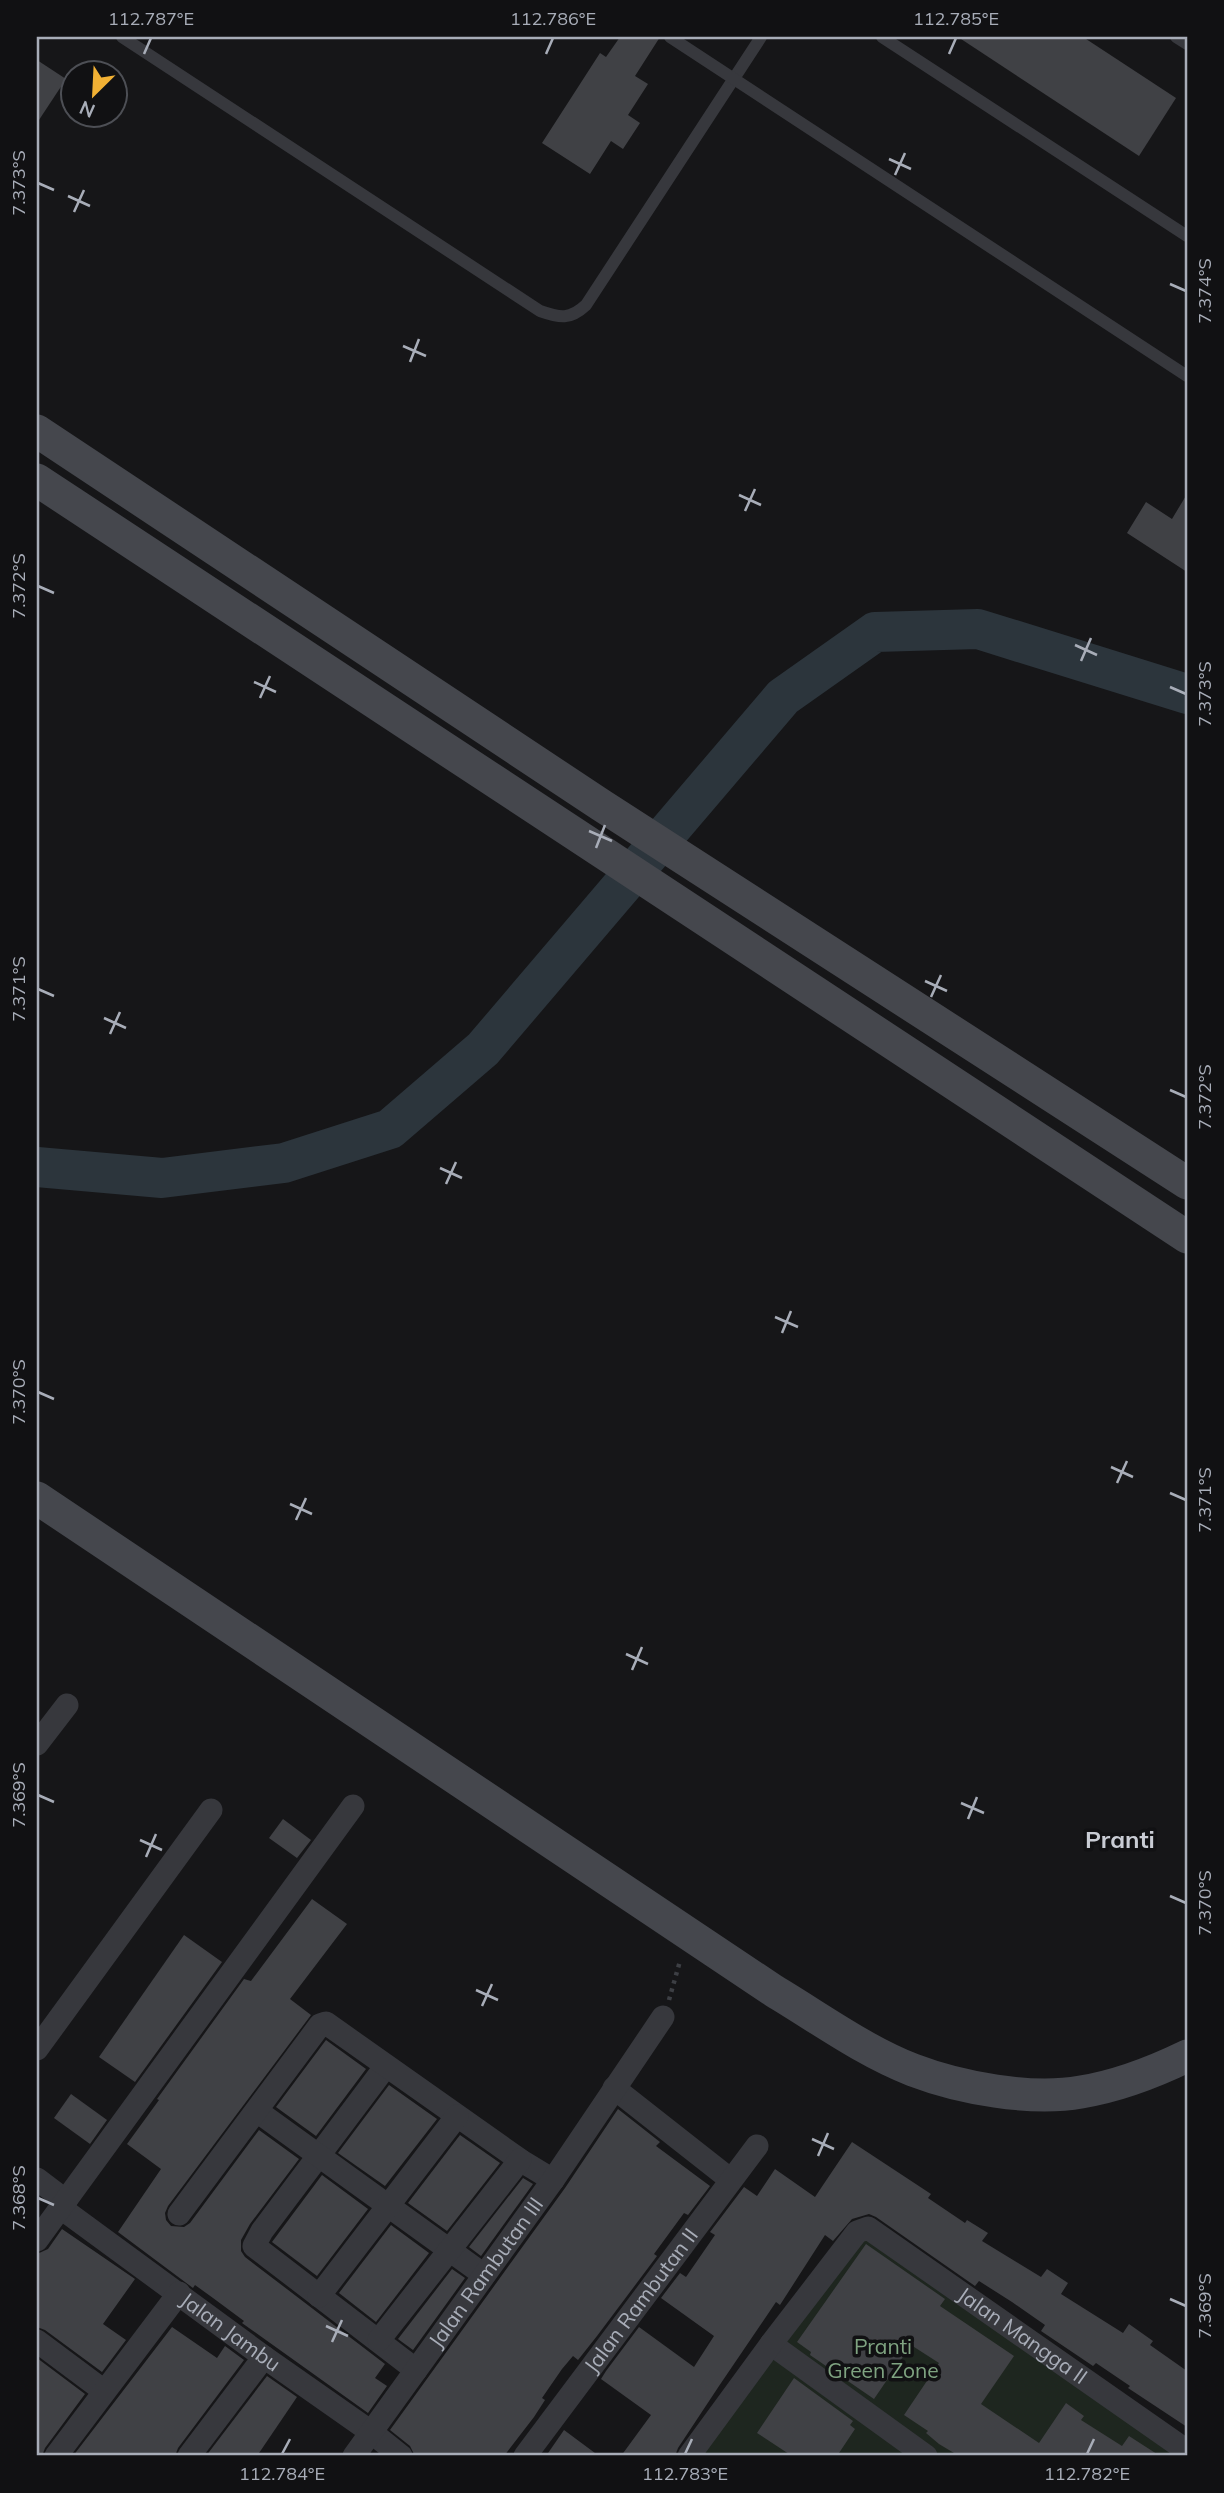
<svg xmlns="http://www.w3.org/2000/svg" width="1224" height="2493" font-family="Mulish,sans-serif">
<rect width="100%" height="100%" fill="#161618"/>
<path fill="#1e261f" d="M857 2233 1187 2456H690Z"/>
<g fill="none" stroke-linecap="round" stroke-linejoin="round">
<path stroke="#2c353c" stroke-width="40" d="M37 1167 162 1178 284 1163 390 1129 483 1049 783 697 875 632 978 629 1187 694"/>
</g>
<g fill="#404145">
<path d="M620 37H660L635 76 648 84 628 115 640 123 623 149 611 141 590 174 542 143 600 53 606 57Z"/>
<path d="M958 37H1083L1176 98 1139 156Z"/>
<path d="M37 60 66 79 37 123Z"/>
<path d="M1187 494V572L1127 533 1146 502 1172 519Z"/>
<path d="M283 1819 311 1840 297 1858 269 1838Z"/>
<path d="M312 1899 347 1924 290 1999 311 2015 168 2206 165 2213 166 2220 171 2226 184 2227 190 2223 259 2130 299 2159 250 2224 241 2240V2251L245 2257 385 2364 375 2378 387 2386 368 2413 242 2323 244 2321 213 2298 195 2285 193 2288 118 2232 161 2169 127 2144 159 2100 157 2099 244 1979 251 1981Z"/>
<path d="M184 1935 222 1962 135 2082 99 2057Z"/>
<path d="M326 2040 366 2069 316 2136 276 2107Z"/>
<path d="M389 2085 437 2119 385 2186 338 2153Z"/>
<path d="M71 2094 107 2120 90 2144 54 2118Z"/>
<path d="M618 2109 660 2142 656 2146 710 2186 688 2215 684 2213 654 2254 657 2256 597 2336 578 2360 573 2356 562 2369 542 2398 545 2400 534 2417 504 2456H415L410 2446 390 2430 565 2188Z"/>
<path d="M460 2135 500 2163 447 2231 408 2203Z"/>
<path d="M852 2142 931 2194 928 2198 965 2223 967 2220 988 2233 982 2241 1041 2277 1047 2269 1068 2283 1061 2294 1123 2333 1129 2324 1153 2341 1150 2345 1187 2371V2427L1128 2388 1130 2386 1096 2363 1093 2366 1041 2331 1045 2325 1012 2302 979 2281 975 2286 876 2217 869 2214 852 2219 833 2241 825 2235 780 2305 776 2302 719 2386 678 2448 675 2456H621L651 2415 601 2379 606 2371 639 2327 694 2367 714 2336 661 2298 680 2273 686 2277 715 2235 710 2232 744 2187 757 2196 775 2169 815 2197Z"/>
<path d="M322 2175 368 2209 317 2276 272 2242Z"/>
<path d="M523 2178 533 2184 481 2256 469 2247Z"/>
<path d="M391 2225 429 2253 376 2322 339 2293Z"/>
<path d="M62 2229 135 2279 103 2324 126 2340 102 2372 45 2330 37 2327V2254L48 2249Z"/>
<path d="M866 2244 945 2299 940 2306 1014 2356 981 2404 1039 2443 1066 2403 1084 2416 1081 2420 1122 2446 1129 2436 1160 2456H959L939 2444 926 2433 928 2431 904 2415 939 2363 911 2345 874 2399 810 2355 811 2352 797 2342Z"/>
<path d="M452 2269 465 2278 413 2350 398 2339Z"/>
<path d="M172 2327 217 2358 225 2346 244 2360 178 2448 175 2456H73Z"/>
<path d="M37 2358 85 2394 45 2448 42 2456H37Z"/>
<path d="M267 2376 297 2397 257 2456H206Z"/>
<path d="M794 2378 853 2421 850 2425 855 2429 837 2456H792L757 2433Z"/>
<path d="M564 2430 599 2456H546Z"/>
</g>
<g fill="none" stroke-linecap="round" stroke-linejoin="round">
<path stroke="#3d3f44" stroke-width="4.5" stroke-dasharray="3.5 5" stroke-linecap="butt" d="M669 2000 680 1961"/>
<g stroke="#37383d" stroke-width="12">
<path d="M122 37 540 311C560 318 570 320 586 305L761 37"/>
<path d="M670 37 1187 376"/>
<path d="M882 37 1187 236"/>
<path d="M1176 37 1187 44"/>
</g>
<g stroke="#37383d" stroke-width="23">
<path d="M37 1744 67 1705"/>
<path d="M37 2049 211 1810"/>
<path d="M386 2066 262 2231 254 2246 416 2370"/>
<path d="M614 2088 731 2180"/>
<path d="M257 2111 484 2275"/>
<path d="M37 2179 66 2201"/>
<path id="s1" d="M61 2208 264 2357 371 2432 401 2456"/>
<path d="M179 2214 320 2025 326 2023 520 2160 553 2180"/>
<path d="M37 2240 353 1806"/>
<path d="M319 2296 457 2116"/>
<path d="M379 2340 520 2160"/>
<path d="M37 2341 104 2391"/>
<path d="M771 2344 926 2456"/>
<path d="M56 2456 179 2293"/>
<path d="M189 2456 264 2357"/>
<path id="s2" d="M354 2456 553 2180 663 2017"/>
<path id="s3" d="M525 2456 757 2146"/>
<path id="s4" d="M689 2456 771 2344 857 2232 868 2228 1187 2451"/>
</g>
<g stroke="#45474d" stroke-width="33">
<path d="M37 431 601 805 1187 1183"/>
<path d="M37 480 1187 1237"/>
<path d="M37 1498 774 1991C819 2018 864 2051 913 2070 960 2088 1031 2101 1081 2092 1118 2086 1154 2072 1187 2056"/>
</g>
</g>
<path fill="none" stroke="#a8adb8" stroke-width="2.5" d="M144 54 151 38M546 54 553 38M949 54 956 38M889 159 911 169M895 175 905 153M38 183 54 190M68 196 90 206M74 212 84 190M1170 284 1186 291M403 346 426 356M410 362 419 339M739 495 761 505M745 511 755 489M38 586 54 593M1075 645 1097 655M1081 661 1091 638M254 682 276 692M1170 687 1186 694M260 698 270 676M589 831 612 841M596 848 605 825M925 981 947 991M38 989 54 996M931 997 941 975M104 1018 126 1028M110 1034 120 1012M1170 1090 1186 1097M440 1168 462 1178M446 1184 456 1162M775 1317 798 1327M782 1333 791 1311M38 1392 54 1399M1111 1467 1133 1477M1117 1483 1127 1461M1170 1493 1186 1500M290 1504 312 1514M296 1520 306 1498M626 1654 648 1664M632 1670 642 1647M38 1795 54 1802M961 1803 984 1813M968 1819 977 1797M140 1840 162 1850M146 1857 156 1834M1170 1896 1186 1903M476 1990 498 2000M482 2006 492 1984M812 2139 834 2149M818 2156 828 2133M38 2198 54 2205M1170 2299 1186 2306M326 2326 348 2336M332 2342 342 2320M282 2454 290 2439M685 2454 692 2439M1087 2454 1094 2439"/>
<g text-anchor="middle" stroke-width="7" stroke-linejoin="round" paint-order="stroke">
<g font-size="21" fill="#a8adb8" stroke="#111113">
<text dy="7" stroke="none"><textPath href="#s2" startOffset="226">Jalan Rambutan III</textPath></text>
<text dy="7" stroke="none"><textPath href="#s3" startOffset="194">Jalan Rambutan II</textPath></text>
<text dy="7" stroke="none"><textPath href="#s1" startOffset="210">Jalan Jambu</textPath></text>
<text dy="7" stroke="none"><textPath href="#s4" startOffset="480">Jalan Mangga II</textPath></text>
</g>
<g font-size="21" fill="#7fa381" stroke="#111113">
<text x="883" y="2354">Pranti<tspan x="883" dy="24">Green Zone</tspan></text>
</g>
<g font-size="24" font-weight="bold" fill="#c9ccd4" stroke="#111113">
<text x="1120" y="1848">Pranti</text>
</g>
</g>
<rect width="1224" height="2493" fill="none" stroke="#111113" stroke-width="77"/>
<g transform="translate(94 94) rotate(204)"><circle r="33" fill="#111113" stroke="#4d4f55" stroke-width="2"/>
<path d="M0-5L12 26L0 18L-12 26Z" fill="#f2b134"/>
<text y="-10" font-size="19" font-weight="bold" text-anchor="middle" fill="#a8adb8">N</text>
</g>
<rect x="38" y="38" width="1148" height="2416" fill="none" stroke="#a8adb8" stroke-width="2.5"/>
<g font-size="18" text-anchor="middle" fill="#a8adb8">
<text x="151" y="25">112.787°E</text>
<text x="553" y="25">112.786°E</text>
<text x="956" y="25">112.785°E</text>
<text transform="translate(19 183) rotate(-90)" y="6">7.373°S</text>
<text transform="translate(1205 291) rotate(-90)" y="6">7.374°S</text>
<text transform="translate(19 586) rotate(-90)" y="6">7.372°S</text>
<text transform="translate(1205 694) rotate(-90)" y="6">7.373°S</text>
<text transform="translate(19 989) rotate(-90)" y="6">7.371°S</text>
<text transform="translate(1205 1097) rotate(-90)" y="6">7.372°S</text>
<text transform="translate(19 1392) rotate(-90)" y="6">7.370°S</text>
<text transform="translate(1205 1500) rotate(-90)" y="6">7.371°S</text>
<text transform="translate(19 1795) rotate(-90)" y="6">7.369°S</text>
<text transform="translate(1205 1903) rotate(-90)" y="6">7.370°S</text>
<text transform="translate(19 2198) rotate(-90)" y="6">7.368°S</text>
<text transform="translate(1205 2306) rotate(-90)" y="6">7.369°S</text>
<text x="282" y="2480">112.784°E</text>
<text x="685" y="2480">112.783°E</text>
<text x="1087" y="2480">112.782°E</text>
</g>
</svg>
